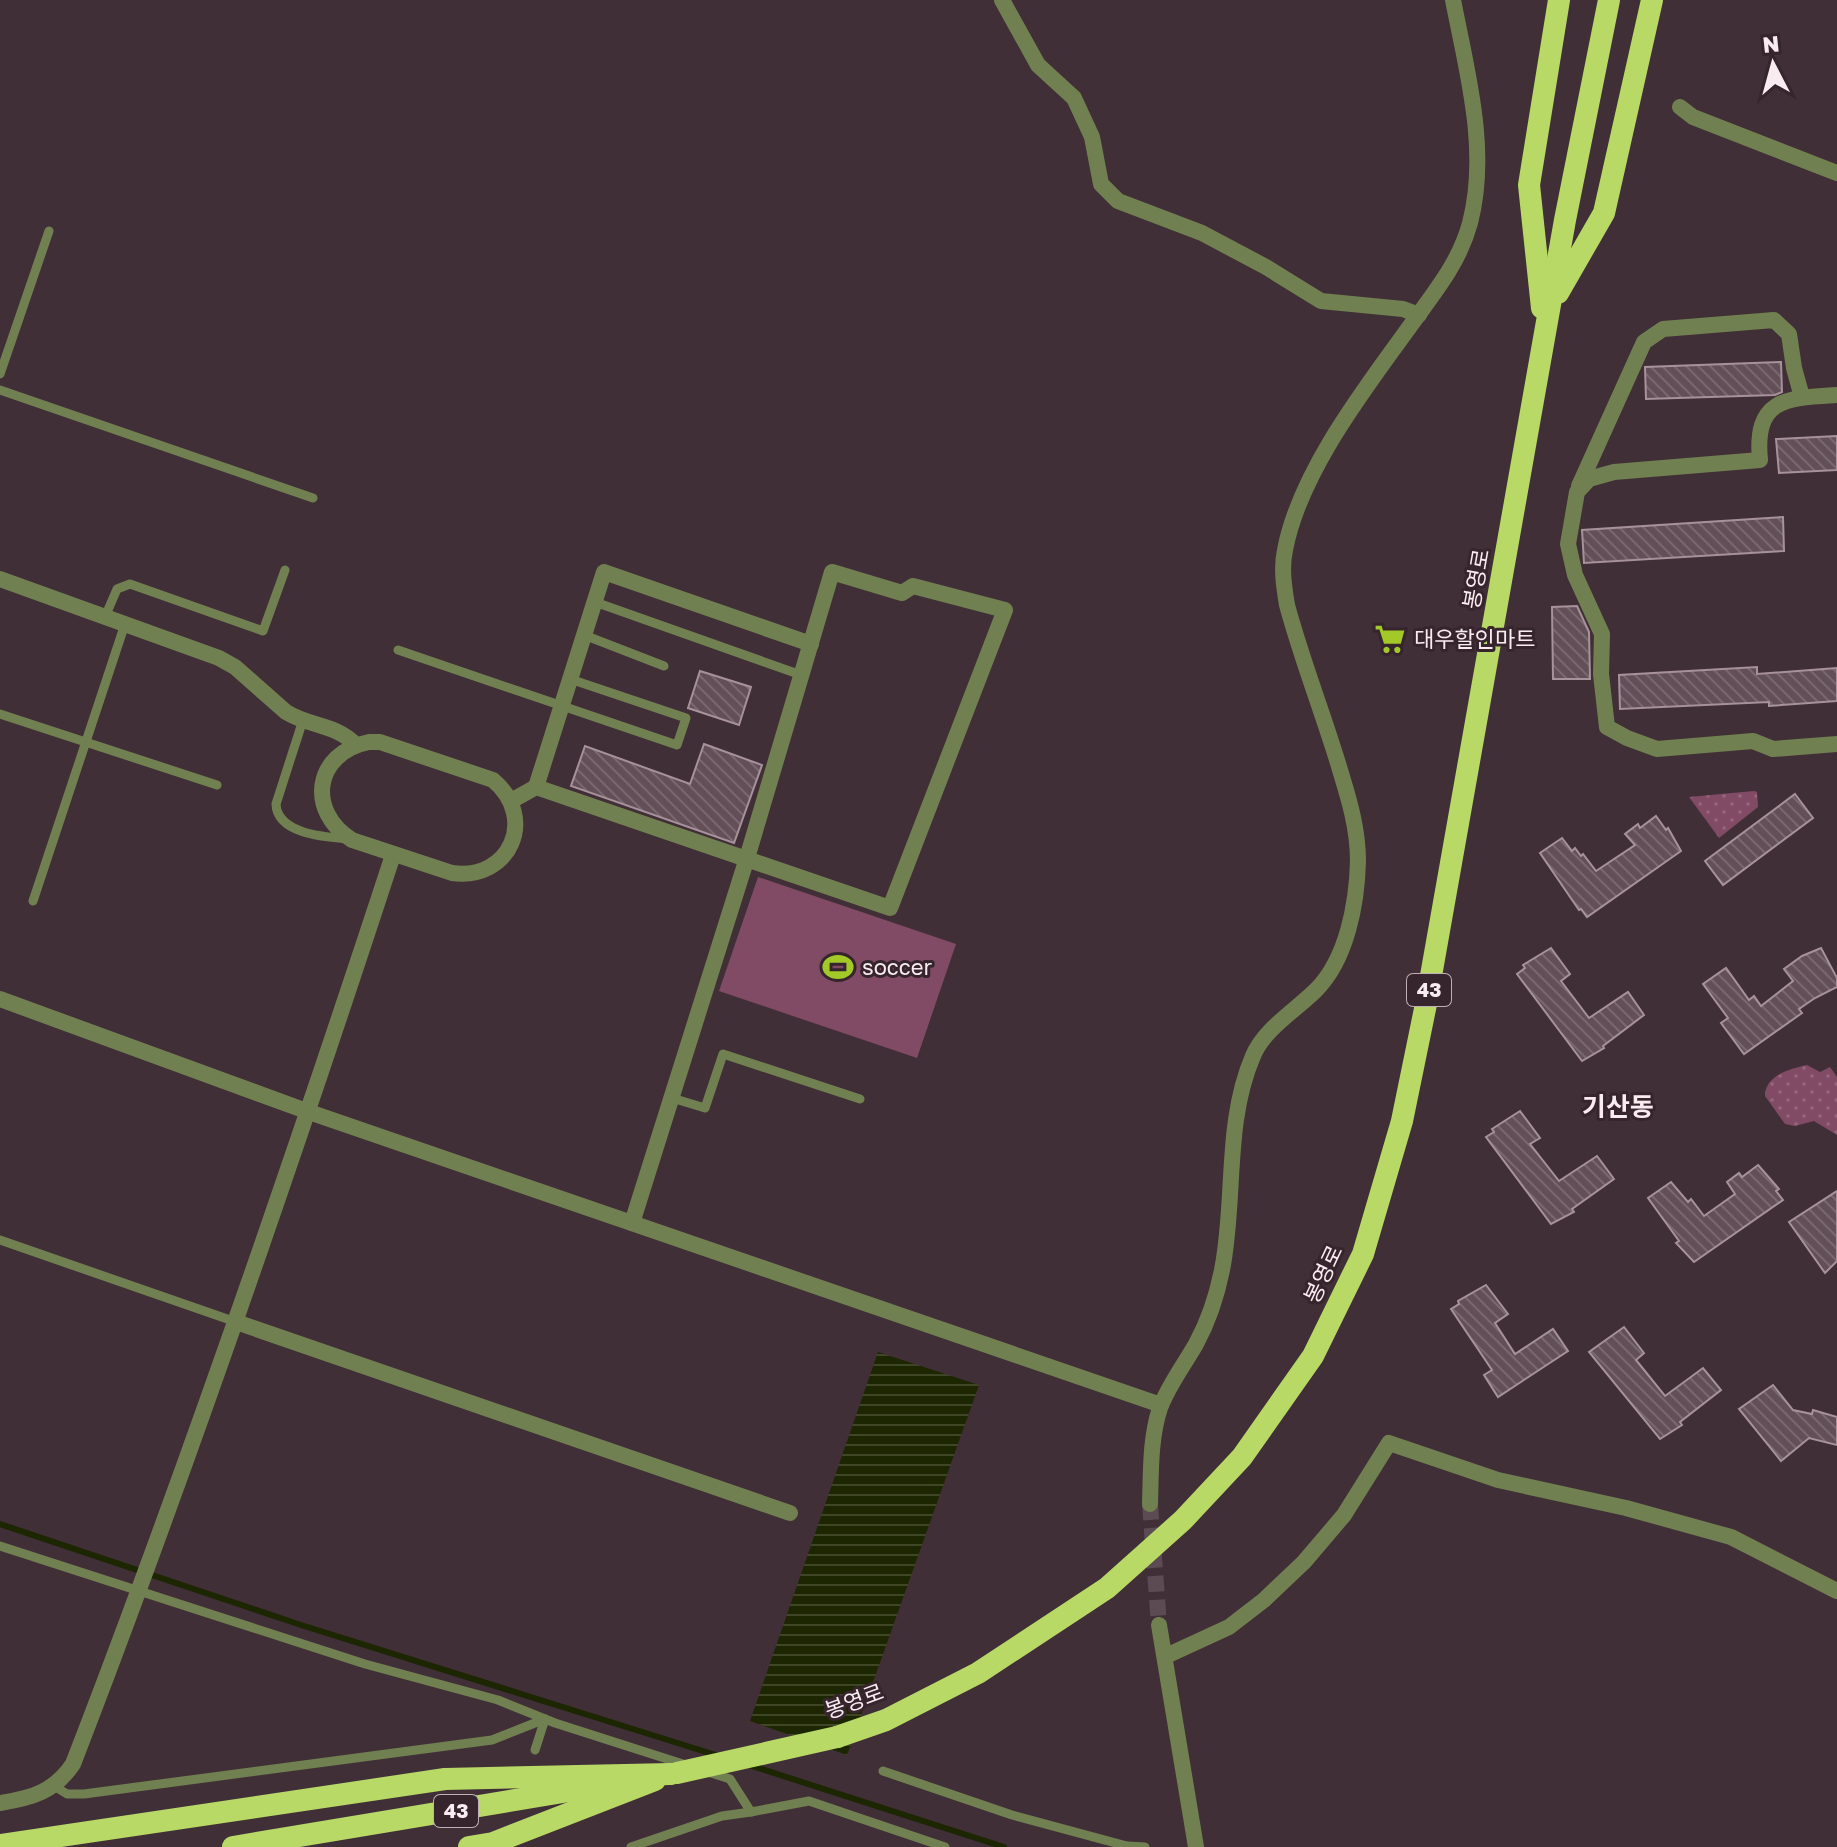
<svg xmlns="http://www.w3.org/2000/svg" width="1837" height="1847" font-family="'Golos Text','Noto Sans KR',sans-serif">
<defs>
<pattern id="park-dots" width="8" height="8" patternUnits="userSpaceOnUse" patternTransform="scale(2)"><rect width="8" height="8" fill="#814b65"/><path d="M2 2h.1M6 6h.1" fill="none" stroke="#94657c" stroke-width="1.8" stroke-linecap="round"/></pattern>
<pattern id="water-rules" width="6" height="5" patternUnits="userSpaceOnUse" patternTransform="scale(2)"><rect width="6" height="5" fill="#1c2601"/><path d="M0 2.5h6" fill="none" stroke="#3e4626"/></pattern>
<pattern id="building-back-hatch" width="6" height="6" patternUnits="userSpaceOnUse" patternTransform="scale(2)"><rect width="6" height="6" fill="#634f58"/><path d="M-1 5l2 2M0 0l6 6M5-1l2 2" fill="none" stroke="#7a6870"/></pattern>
</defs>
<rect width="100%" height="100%" fill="#412f37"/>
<g fill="url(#park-dots)">
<path d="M1754 791 1757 792 1758 807 1719 838 1689 797Z"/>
<path d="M1807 1065 1820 1072 1830 1067 1837 1077V1135L1814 1121 1795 1126 1785 1124 1765 1096C1765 1075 1790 1069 1807 1065Z"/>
</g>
<path fill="#814b65" d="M758 877 956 944 917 1058 719 991Z"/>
<path fill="url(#water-rules)" d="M878 1352 979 1385 847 1755 750 1721Z"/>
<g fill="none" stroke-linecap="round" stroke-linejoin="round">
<g stroke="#1c2601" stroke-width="6">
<path d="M0 1524 301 1625 719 1756"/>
<path d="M749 1765 1004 1847"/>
</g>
</g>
<g fill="url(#building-back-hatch)" stroke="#a7929b" stroke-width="2">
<path d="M1781 362 1782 392 1775 395 1646 399 1645 367Z"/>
<path d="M1837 436V470L1779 473 1776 439Z"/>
<path d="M1783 517 1784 551 1584 563 1582 530Z"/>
<path d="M1577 606 1589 632 1590 679H1553L1552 607Z"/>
<path d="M1757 667V674L1837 668V701L1769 706V702L1620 709 1619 675Z"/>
<path d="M700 671 751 687 739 725 688 708Z"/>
<path d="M704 744 762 765 734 843 571 786 585 746 690 784Z"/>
<path d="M1795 794 1813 818 1723 885 1705 861Z"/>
<path d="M1656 816 1666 830 1668 828 1681 851 1587 917 1581 909 1579 910 1540 853 1562 838 1572 851 1575 848 1581 856 1583 854 1596 871 1635 845 1625 834 1638 824 1640 828Z"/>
<path d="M1551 948 1570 974 1561 981 1589 1018 1628 992 1644 1015 1603 1046 1604 1048 1582 1061 1517 974 1525 968 1523 965Z"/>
<path d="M1821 948 1837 978V987L1815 998 1799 1009 1802 1013 1744 1054 1721 1023 1728 1018 1703 984 1726 968 1749 1000 1754 996 1761 1006 1793 981 1784 969 1802 956Z"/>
<path d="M1520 1111 1540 1138 1530 1144 1559 1181 1597 1156 1614 1179 1572 1209 1574 1212 1551 1224 1486 1137 1494 1132 1492 1129Z"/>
<path d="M1758 1165 1779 1189 1776 1191 1783 1200 1694 1262 1676 1243 1679 1241 1648 1198 1671 1182 1688 1202 1691 1199 1704 1216 1735 1194 1727 1182 1739 1173 1742 1177Z"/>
<path d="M1837 1191V1261L1825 1273 1789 1222Z"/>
<path d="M1486 1285 1508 1314 1495 1323 1515 1354 1553 1329 1568 1351 1498 1397 1484 1375 1492 1370 1451 1309 1459 1304 1458 1301Z"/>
<path d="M1624 1327 1644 1353 1636 1360 1665 1396 1703 1368 1721 1390 1680 1422 1682 1425 1660 1439 1589 1352Z"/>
<path d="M1773 1385 1793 1410 1812 1414 1813 1410 1837 1417V1445L1809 1438 1781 1461 1739 1409Z"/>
</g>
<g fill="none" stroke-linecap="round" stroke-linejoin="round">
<path stroke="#5d4b53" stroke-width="16" stroke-dasharray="16 8" stroke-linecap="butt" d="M1150 1504 1159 1625"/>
<g stroke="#718050" stroke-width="9">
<path d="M0 374 49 231"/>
<path d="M0 390 313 498"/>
<path d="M595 602 801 675"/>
<path d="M105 617 117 589 130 584 263 631 285 570"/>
<path d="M584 635 664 666"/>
<path d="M398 650 677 745 686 718 570 679"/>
<path d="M0 714 217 785"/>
<path d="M303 720 276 804C277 834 325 837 348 839"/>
<path d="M33 901 125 624"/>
<path d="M672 1098 705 1108 723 1054 860 1099"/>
<path d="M0 1240 236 1322"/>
<path d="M0 1546 365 1664 498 1700 555 1723 686 1765"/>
<path d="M535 1750 545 1719"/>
<path d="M883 1771 1012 1815 1127 1846 1145 1847"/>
<path d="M708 1772 730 1779 751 1812 809 1801 945 1847"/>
<path d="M54 1786 67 1794H84L492 1740 545 1719"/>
<path d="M631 1847 722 1816 751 1812"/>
</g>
<g stroke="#718050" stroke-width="16">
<path d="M1002 0 1038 65 1074 98 1092 137 1101 184 1118 201 1202 233 1266 267 1321 301 1403 309 1419 315"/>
<path d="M1680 107 1693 117 1837 173"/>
<path d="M1837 395C1786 398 1754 398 1760 460L1614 472 1589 479 1577 492 1568 544 1575 575 1602 634 1601 674 1607 727 1627 738 1657 749 1753 741 1773 749 1837 744"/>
<path d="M1579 486 1644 342 1663 329 1774 320 1789 334 1794 368 1802 397"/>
<path d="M0 579 219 658 235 667 286 712C310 727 334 723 356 745"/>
<path d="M369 742H380L493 780C538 818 510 881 452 873L352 840C306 811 314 753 369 742Z"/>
<path d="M536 787 604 572 811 644"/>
<path d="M511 801 536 787 890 908 1005 610 913 586 902 593 832 572 747 858 632 1223"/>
<path d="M0 999 309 1112 1161 1405"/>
<path d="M236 1322 790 1513"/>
<path d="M1150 1504C1151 1472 1150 1438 1160 1408 1168 1386 1184 1365 1196 1344 1208 1322 1217 1295 1222 1270 1236 1200 1224 1123 1253 1056 1264 1029 1296 1010 1316 990 1347 959 1357 903 1358 861 1358 825 1347 793 1337 760 1321 708 1301 657 1287 605 1284 587 1281 568 1285 550 1300 470 1369 383 1416 318 1438 288 1460 260 1470 223 1489 150 1467 72 1453 0"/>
<path d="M1159 1625 1196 1847"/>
<path d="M1166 1656 1229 1627 1264 1600 1304 1562 1344 1515 1389 1443 1498 1480 1626 1508 1731 1537 1837 1591"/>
<path d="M0 1803C32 1798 54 1792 73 1764 189 1464 293 1160 393 855"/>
</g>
<g stroke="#b8d966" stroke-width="22">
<path d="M1558 293 1604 213 1652 0"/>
<path d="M1542 308 1529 185 1559 0"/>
<path d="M837 1737 886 1720 978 1673 1107 1588 1183 1520 1242 1457 1313 1356 1363 1254 1402 1121 1426 1004 1565 220 1609 0"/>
<path d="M0 1845 445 1779 671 1774"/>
<path d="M233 1847 599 1786"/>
<path d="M469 1847 493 1843 655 1780"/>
</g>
<path stroke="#b8d966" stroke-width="22" d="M677 1773 837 1737"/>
</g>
<defs>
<g id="supermarket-bare" transform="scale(2.4)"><path d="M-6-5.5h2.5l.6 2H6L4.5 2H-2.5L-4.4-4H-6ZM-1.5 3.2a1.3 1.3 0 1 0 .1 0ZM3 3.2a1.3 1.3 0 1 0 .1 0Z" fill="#a2c928" stroke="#36252d" stroke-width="2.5" paint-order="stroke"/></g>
<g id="stadium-bare" transform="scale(2.4)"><path d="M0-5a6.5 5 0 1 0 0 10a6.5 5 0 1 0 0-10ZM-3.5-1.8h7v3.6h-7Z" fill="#a2c928" stroke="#36252d" stroke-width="2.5" paint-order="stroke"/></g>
</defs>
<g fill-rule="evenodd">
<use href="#supermarket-bare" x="1390" y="639"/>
<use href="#stadium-bare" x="838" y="967"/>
</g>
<g text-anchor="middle" stroke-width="6" stroke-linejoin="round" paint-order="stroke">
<g fill="#36252d" stroke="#beb0b6" stroke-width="2">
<rect x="1407" y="974" width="44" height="32" rx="6"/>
<rect x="434" y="1795" width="44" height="32" rx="6"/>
</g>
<g font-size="20" font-weight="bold" fill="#f9ecf1">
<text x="1429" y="997">43</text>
<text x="456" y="1818">43</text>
</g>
<g font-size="22" fill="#f9ecf1" stroke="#36252d">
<text transform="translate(1476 579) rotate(-80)" y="8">봉영로</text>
<text transform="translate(1323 1274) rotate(-65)" y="8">봉영로</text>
<text transform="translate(854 1701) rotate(-20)" y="8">봉영로</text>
</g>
<g font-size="22" fill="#f9ecf1" stroke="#36252d" text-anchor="start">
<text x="1414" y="647">대우할인마트</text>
<text x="862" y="975">soccer</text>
</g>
<g font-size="26" font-weight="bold" fill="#f9ecf1" stroke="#36252d">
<text x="1618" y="1116">기산동</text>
</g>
</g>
<g transform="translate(1773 64) rotate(354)" stroke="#36252d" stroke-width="6" paint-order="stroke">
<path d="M0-6L14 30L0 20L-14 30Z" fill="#f9ecf1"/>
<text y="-12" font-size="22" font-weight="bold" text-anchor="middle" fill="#f9ecf1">N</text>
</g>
</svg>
